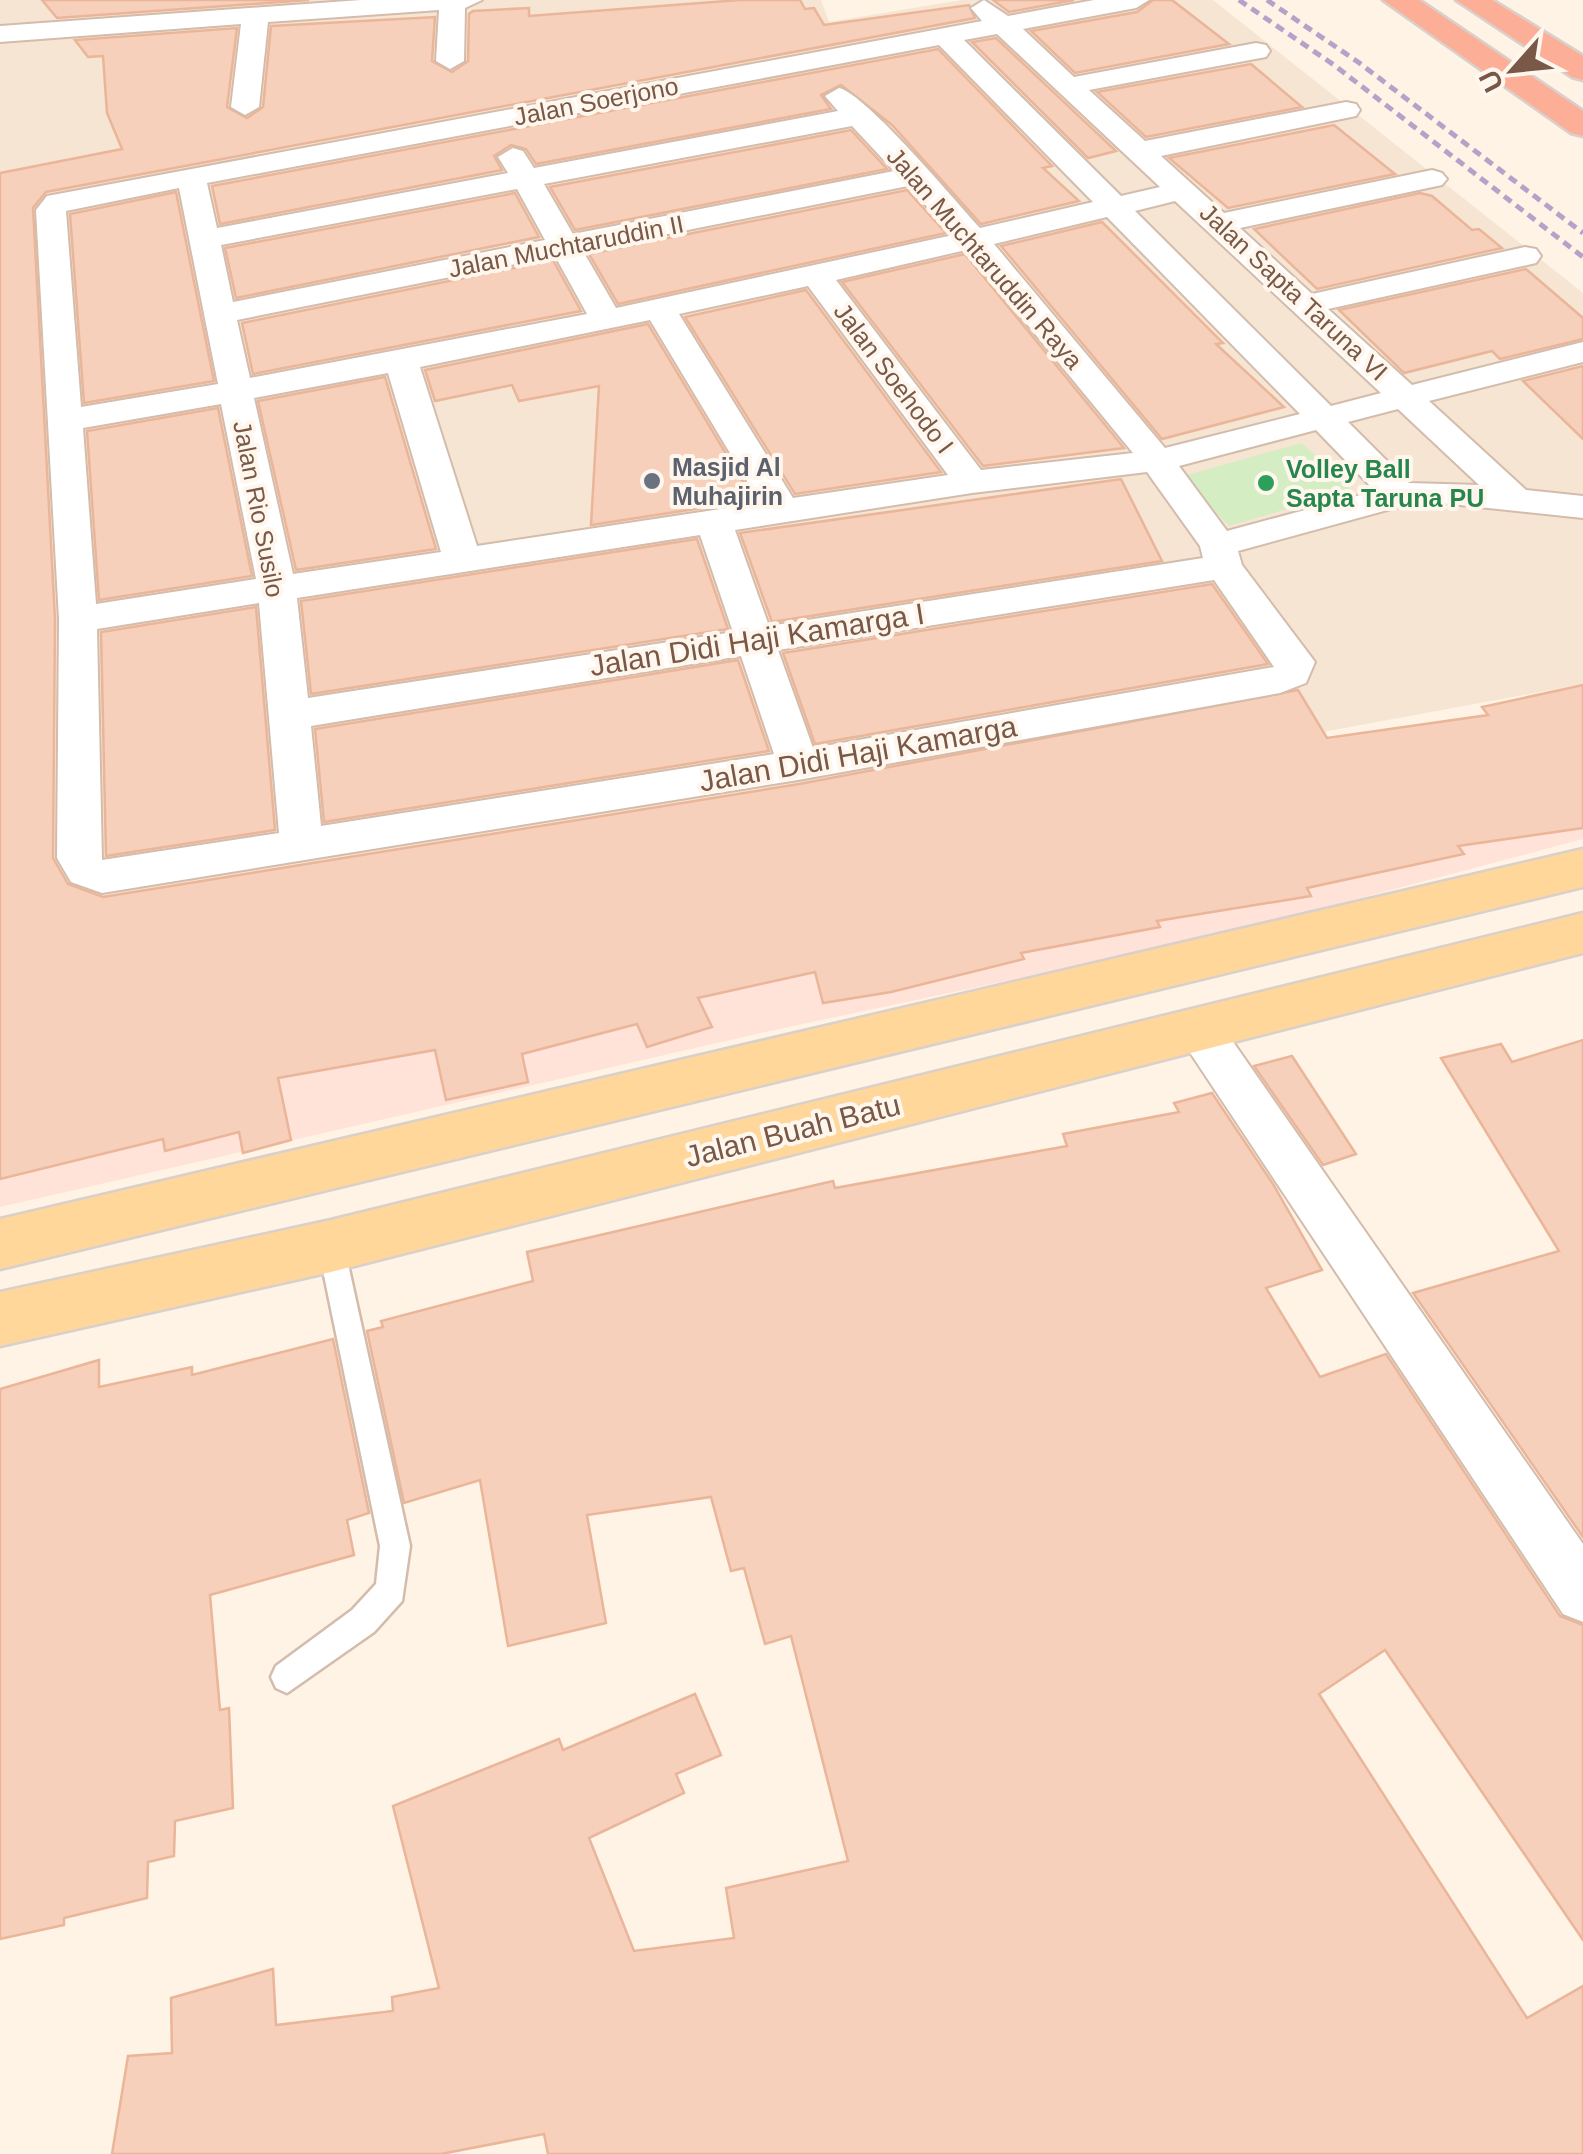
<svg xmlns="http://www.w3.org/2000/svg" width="1583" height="2154" font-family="Helvetica,sans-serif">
<rect width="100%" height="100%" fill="#fef3e5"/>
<path fill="#f6e5d2" d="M0 0H821L829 22 962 0H1213L1583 293V684L0 976Z"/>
<path fill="#ffe2d8" d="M1583 747V839L1210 938 774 1030 0 1207V1077Z"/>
<path fill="#d5edc2" d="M1302 443 1351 490 1229 526 1183 476Z"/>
<g fill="#f6d0ba" stroke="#eab599" stroke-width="2.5">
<path d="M42 0H309L57 18Z"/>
<path d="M740 0H800L805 9 814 8 824 25 969 5 975 18 46 192 33 208 55 619 53 858 68 884 103 897 799 784 1298 690 1327 738 1488 715 1482 707 1583 685V828L1458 846 1464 854 1307 888 1311 896 1157 921 1160 927 1021 953 1024 959 891 992 823 1003 815 972 698 998 712 1027 647 1047 637 1024 522 1054 528 1082 446 1100 435 1050 278 1078 291 1140 243 1153 239 1132 165 1151 163 1139 0 1179V173L122 149 107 113 103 56 88 57 75 40 237 28 227 107 247 118 263 107 271 26 435 17 432 61 452 72 468 61 469 14 473 11 529 8V16Z"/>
<path d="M993 0H1074L1009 12Z"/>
<path d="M1153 0H1172L1229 44 1075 73 1031 31 1137 12Z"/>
<path d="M996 38 1116 151 1088 158 972 42Z"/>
<path d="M938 49 1052 166 1043 168 1079 201 981 224 892 125 841 85 821 95 831 109 536 164 526 149 511 145 494 156 502 170 220 224 212 186Z"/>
<path d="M1251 64 1302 107 1146 137 1097 92Z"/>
<path d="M1334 125 1395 174 1228 208 1169 158Z"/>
<path d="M851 130 887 169 575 230 550 187Z"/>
<path d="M907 190 946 233 618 304 589 254Z"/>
<path d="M176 192 214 381 84 403 70 214Z"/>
<path d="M515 193 539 237 236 298 225 248Z"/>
<path d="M1420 193 1432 196 1472 230 1479 229 1502 248 1317 289 1254 229Z"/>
<path d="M1102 222 1223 343 1216 344 1284 407 1162 439 1001 246Z"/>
<path d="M965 254 1124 448 983 466 842 282Z"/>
<path d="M553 260 581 311 253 374 242 323Z"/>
<path d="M1526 269 1583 318V339L1500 359 1492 351 1404 373 1339 310Z"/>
<path d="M806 290 941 472 795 494 685 317Z"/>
<path d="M648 324 754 500 591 525 599 386 519 401 512 385 435 401 425 370Z"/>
<path d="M1583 366V439L1523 381Z"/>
<path d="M385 377 436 549 296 570 258 401Z"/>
<path d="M218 408 252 576 99 600 87 431Z"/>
<path d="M1121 479 1162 561 772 622 740 533Z"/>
<path d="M697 539 728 629 311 694 301 601Z"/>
<path d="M1212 584 1268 664 815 744 783 653Z"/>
<path d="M256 607 275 830 106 856 101 632Z"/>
<path d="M738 660 769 751 324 822 315 729Z"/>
<path d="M1583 1040V1537L1413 1293 1559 1251 1441 1058 1501 1044 1512 1062Z"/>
<path d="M1292 1056 1356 1154 1323 1165 1254 1066Z"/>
<path d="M1212 1093 1273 1184 1322 1270 1266 1288 1320 1377 1386 1354 1560 1616 1583 1625V1940L1385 1650 1319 1694 1527 2018 1583 1986V2154H548L544 2134 441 2154H112L128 2056 172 2053 171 1998 273 1969 276 2025 393 2011 392 1997 439 1988 393 1806 559 1739 563 1750 695 1694 721 1755 676 1774 684 1793 589 1838 634 1951 734 1938 726 1888 848 1861 791 1636 765 1644 744 1568 731 1571 711 1497 587 1515 606 1623 508 1646 480 1480 404 1503 367 1331 383 1327 381 1321 533 1281 527 1252 833 1181 835 1188 1067 1146 1063 1134 1179 1112 1174 1103Z"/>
<path d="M333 1339 369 1513 347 1520 354 1555 210 1595 220 1710 229 1708 233 1808 175 1821 174 1856 148 1862 147 1898 64 1918V1925L0 1939V1389L99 1360V1387L192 1367V1375Z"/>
</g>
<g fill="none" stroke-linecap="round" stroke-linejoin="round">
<g stroke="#d3bcac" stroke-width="5">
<path id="lane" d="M331 1234 340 1238 344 1246 410 1546 402 1601 374 1632 287 1693 276 1688 271 1677 276 1666 352 1610 376 1584 380 1546 318 1246 322 1238Z"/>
</g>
<g stroke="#d3bcac" stroke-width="4">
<g id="street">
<path d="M361 0H482L465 8 464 61 450 69 436 61 439 10 268 22 259 107 245 115 231 107 241 24 0 42V26Z"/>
<path d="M984 0 1008 16 1094 0H1149L1136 8 1023 29 1074 77 1256 43 1266 45 1270 51 1266 57 1089 90 1145 141 1346 102 1356 104 1360 110 1356 116 1161 156 1224 213 1432 170 1442 173 1447 179 1442 185 1240 228 1312 294 1525 247 1536 249 1541 256 1536 263 1328 309 1412 385 1583 342V362L1429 401 1526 490 1583 496V518L1441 503 1402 506 1238 551 1242 565 1315 662 1306 683 1280 693 798 780 102 893 71 882 57 858 59 619 36 210 47 196 982 21 971 8ZM997 34 1160 187 1121 196 964 40ZM939 45 1093 202 980 228C956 202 866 94 839 88L825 96 838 111 534 168 523 151 513 148 498 157 508 173 217 228 207 183ZM852 126 894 171 573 234 544 184ZM908 186 953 235 616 308 583 251ZM179 188 218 384 81 407 66 211ZM517 189 545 240 233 302 221 245ZM1175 201 1381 393 1331 406 1135 211ZM1107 217 1300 414 1165 448 994 244ZM966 250 1133 453 981 470 836 280ZM555 256 587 314 250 378 237 320ZM808 286 948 475 793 498 679 314ZM650 320 760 503 477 546 420 367ZM388 373 441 552 293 574 254 398ZM221 404 256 579 96 604 83 428ZM1398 409 1479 485 1409 483 1348 422ZM1316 430 1375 491 1227 531 1179 466ZM1147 472 1200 546 1203 558 769 626 735 530 972 493ZM700 535 733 632 308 698 297 598ZM1214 580 1274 667 813 748 778 650ZM259 603 279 833 102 860 97 629ZM741 656 774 754 321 826 311 726Z"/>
<path d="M1199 1011 1215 1016 1583 1544V1622L1563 1614 1183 1042 1176 1029 1183 1016Z"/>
</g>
</g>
<g stroke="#d9d0cb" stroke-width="5">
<g id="primary">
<path d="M1583 849V887L0 1269V1219Z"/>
<path d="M1583 913V953L331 1272 0 1346V1292L331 1220Z"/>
</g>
</g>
<g stroke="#d9d0cb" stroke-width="5">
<g id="highway">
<path d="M1383 0H1419L1583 111V136L1571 133Z"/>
<path d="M1456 0H1492L1583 56V80L1572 77Z"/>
</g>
</g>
<use href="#lane" fill="#fff" fill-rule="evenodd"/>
<use href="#street" fill="#fff" fill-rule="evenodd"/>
<use href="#primary" fill="#ffd79b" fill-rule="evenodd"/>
<use href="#highway" fill="#fdae97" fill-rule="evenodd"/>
<g stroke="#b6a2c9" stroke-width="5" stroke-dasharray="9 6" stroke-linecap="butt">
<path d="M1239 0 1334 65 1583 257"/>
<path d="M1267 0 1358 62 1583 233"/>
</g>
</g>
<circle fill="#6b7280" stroke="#fff7ed" stroke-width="4" cx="652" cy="481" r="10"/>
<circle fill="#2e9e5b" stroke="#fff7ed" stroke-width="4" cx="1266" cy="483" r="10"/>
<g text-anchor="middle" stroke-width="8" stroke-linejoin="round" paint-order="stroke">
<g font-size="25" fill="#795847" stroke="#fff7ed">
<text transform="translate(596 101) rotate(-11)" y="9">Jalan Soerjono</text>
<text transform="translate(566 246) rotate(-11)" y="9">Jalan Muchtaruddin II</text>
<text transform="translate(985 258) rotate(49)" y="9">Jalan Muchtaruddin Raya</text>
<text transform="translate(1294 292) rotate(43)" y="9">Jalan Sapta Taruna VI</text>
<text transform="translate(894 378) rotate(53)" y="9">Jalan Soehodo I</text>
<text transform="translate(259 509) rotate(79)" y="9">Jalan Rio Susilo</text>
</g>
<g font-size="25" font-weight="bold" fill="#5b616d" stroke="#fff7ed" text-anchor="start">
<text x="672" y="476">Masjid Al<tspan x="672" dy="29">Muhajirin</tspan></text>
</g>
<g font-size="25" font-weight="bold" fill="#27864d" stroke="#fff7ed" text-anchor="start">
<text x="1286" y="478">Volley Ball<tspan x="1286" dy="29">Sapta Taruna PU</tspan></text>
</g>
<g font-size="30" fill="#795847" stroke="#fff7ed">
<text transform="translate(757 640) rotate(-9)" y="10">Jalan Didi Haji Kamarga I</text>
<text transform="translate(858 754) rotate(-10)" y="10">Jalan Didi Haji Kamarga</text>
<text transform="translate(793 1131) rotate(-14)" y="10">Jalan Buah Batu</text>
</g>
</g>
<g transform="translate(1513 70) rotate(243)" stroke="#fff7ed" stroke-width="8" paint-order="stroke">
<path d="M0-8L18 38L0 25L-18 38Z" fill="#795847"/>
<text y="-15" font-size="28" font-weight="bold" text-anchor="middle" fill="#795847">U</text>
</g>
</svg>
